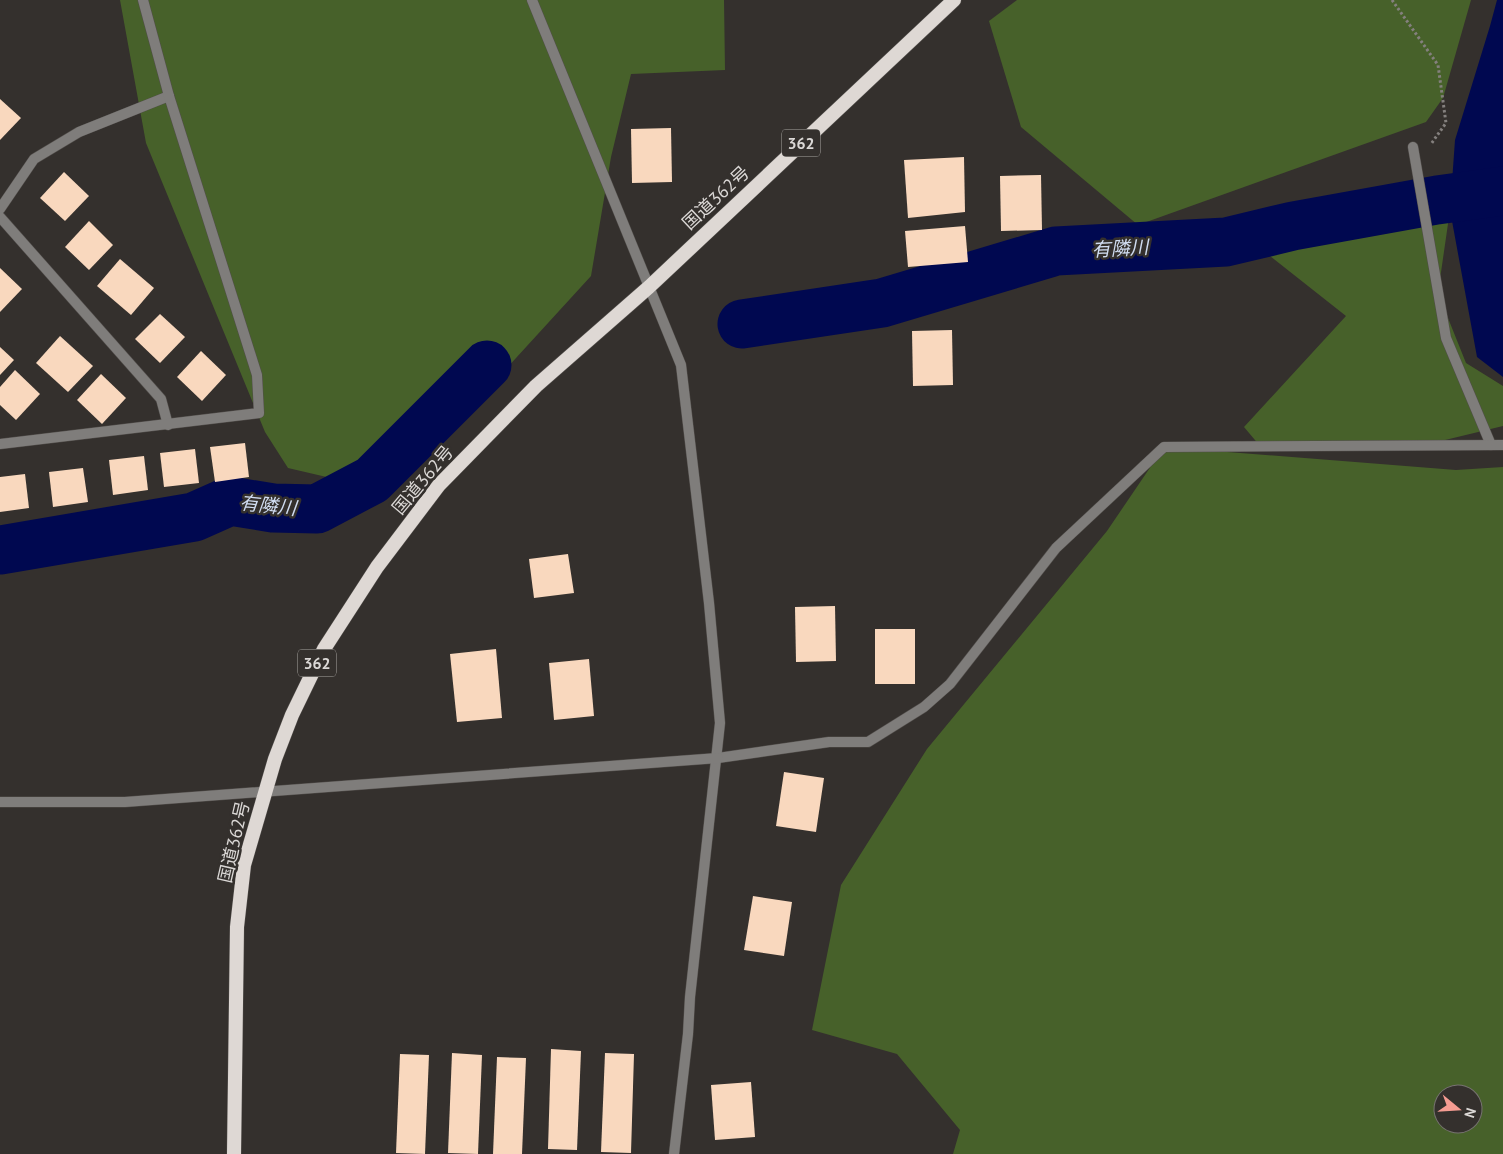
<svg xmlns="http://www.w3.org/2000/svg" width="1503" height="1154" font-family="'PT Sans','Noto Sans JP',sans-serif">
<rect width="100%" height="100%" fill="#34302d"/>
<g fill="#47612a" fill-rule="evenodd">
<path d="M120 0H724L725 70 631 74 611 157 591 276 485 392 378 489 288 468 265 432 146 143Z"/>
<path d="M1017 0H1471L1443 98 1426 122 1138 225 1021 127 989 21Z"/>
<path d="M1450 210 1438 293 1466 363 1503 386V426L1412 448 1260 446 1244 427 1346 316 1246 237Z"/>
<path d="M1164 447 1456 470 1503 467V1154H953L960 1130 897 1054 812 1030 841 885 927 749 1107 531ZM1443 1094H1473V1124H1443Z"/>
</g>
<path fill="#000850" d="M1497 0H1503V377L1477 357 1450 210 1455 140 1490 26Z"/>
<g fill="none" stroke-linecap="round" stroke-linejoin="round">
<g stroke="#000850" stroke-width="49">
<path d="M742 324 882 303 1056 251 1226 242 1293 226 1437 200 1503 191"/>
<path d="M0 550 194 517 230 501 273 508 317 509 372 480 487 365"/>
</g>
</g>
<g fill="#f9d8be">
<path d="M0 99 21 118 0 140Z"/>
<path d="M671 128 672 182 632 183 631 129Z"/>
<path d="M964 157 965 212 908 218 904 160Z"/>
<path d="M64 172 89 196 65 221 40 198Z"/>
<path d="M1041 175 1042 230 1001 231 1000 176Z"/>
<path d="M89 221 113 245 89 270 65 247Z"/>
<path d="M965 226 968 262 908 267 905 231Z"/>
<path d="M120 259 154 288 131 315 97 286Z"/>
<path d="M0 268 22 289 0 312Z"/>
<path d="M160 314 185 337 160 363 135 339Z"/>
<path d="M952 330 953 385 913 386 912 331Z"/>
<path d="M60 336 93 366 68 392 36 363Z"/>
<path d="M0 347 14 360 0 375Z"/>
<path d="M201 351 226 375 202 401 177 377Z"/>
<path d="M15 370 40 394 16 420 0 405V387Z"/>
<path d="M101 374 126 398 102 424 77 400Z"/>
<path d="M245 443 249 477 215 482 210 447Z"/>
<path d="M195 449 199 483 164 487 160 453Z"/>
<path d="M144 456 148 490 113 495 109 460Z"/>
<path d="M83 468 88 502 53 507 49 472Z"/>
<path d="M25 474 29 508 0 512V477Z"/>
<path d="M568 554 574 593 534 598 529 559Z"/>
<path d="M835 606 836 661 796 662 795 607Z"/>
<rect x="875" y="629" width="40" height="55"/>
<path d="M496 649 502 718 457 722 450 654Z"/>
<path d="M589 659 594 716 554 720 549 663Z"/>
<path d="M784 772 824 778 816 832 776 826Z"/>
<path d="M753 896 792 902 784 956 744 950Z"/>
<path d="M551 1049 581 1051 577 1150 548 1149Z"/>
<path d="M452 1053 482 1055 478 1154 448 1153Z"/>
<path d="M605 1053 634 1054 631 1153 601 1152Z"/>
<path d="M400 1054 429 1055 425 1154 396 1153Z"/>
<path d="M497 1057 526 1058 522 1154H493Z"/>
<path d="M751 1082 755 1137 715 1140 711 1085Z"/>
</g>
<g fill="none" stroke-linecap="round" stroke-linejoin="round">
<g stroke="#524e4b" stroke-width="11">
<g id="minor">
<path d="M1413 147 1446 338 1491 445"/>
<path d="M0 209 34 159 79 132 169 96"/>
<path d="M0 217 161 399 168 425"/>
<path d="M0 444 259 413 257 375 169 96 143 0"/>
<path d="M718 758 829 742H868L924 707 950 684 1056 548 1164 447 1503 445"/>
</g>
</g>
<g stroke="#524e4b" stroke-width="11">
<g id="tertiary">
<path d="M532 0 681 365 709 603 720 723 690 997 688 1034 674 1154"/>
<path d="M0 802H125L718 758"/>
</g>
</g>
<g stroke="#524e4b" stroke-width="15">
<path id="trunk" d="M234 1154 237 927 244 865 275 759 292 715 324 649 377 567 439 485 536 386 649 287 954 0"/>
</g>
<path stroke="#84807e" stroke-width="3" stroke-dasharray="2.5 2.5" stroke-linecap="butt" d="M1392 0 1438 65 1446 123 1431 144"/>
<use href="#minor" stroke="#7f7d7b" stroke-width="10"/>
<use href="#tertiary" stroke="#7f7d7b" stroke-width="10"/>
<use href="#trunk" stroke="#ded8d4" stroke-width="14"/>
</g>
<g text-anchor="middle" stroke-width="5" stroke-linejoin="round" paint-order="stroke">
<g fill="#34302d" stroke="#a9a6a3" stroke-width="1">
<rect x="782" y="129.5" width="38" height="27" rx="4"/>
<rect x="298" y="649.5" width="38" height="27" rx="4"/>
</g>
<g font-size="16" font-weight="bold" fill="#dbd8d6">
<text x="801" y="149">362</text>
<text x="317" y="669">362</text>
</g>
<g font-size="18" fill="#dbd8d6" stroke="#34302d">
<text transform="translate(716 198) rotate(-43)" y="6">国道362号</text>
<text transform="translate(423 480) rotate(-50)" y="6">国道362号</text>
<text transform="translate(234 842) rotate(-77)" y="6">国道362号</text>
</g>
<g font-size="19" font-style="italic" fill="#d0dcf1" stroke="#34302d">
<text transform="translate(1120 248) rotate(-3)" y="7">有隣川</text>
<text transform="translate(268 505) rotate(6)" y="7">有隣川</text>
</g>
</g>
<g transform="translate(1458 1109) rotate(108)"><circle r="24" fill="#34302d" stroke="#777371"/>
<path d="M0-4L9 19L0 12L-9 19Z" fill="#f59c92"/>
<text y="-8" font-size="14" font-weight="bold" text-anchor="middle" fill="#dbd8d6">N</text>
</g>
</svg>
